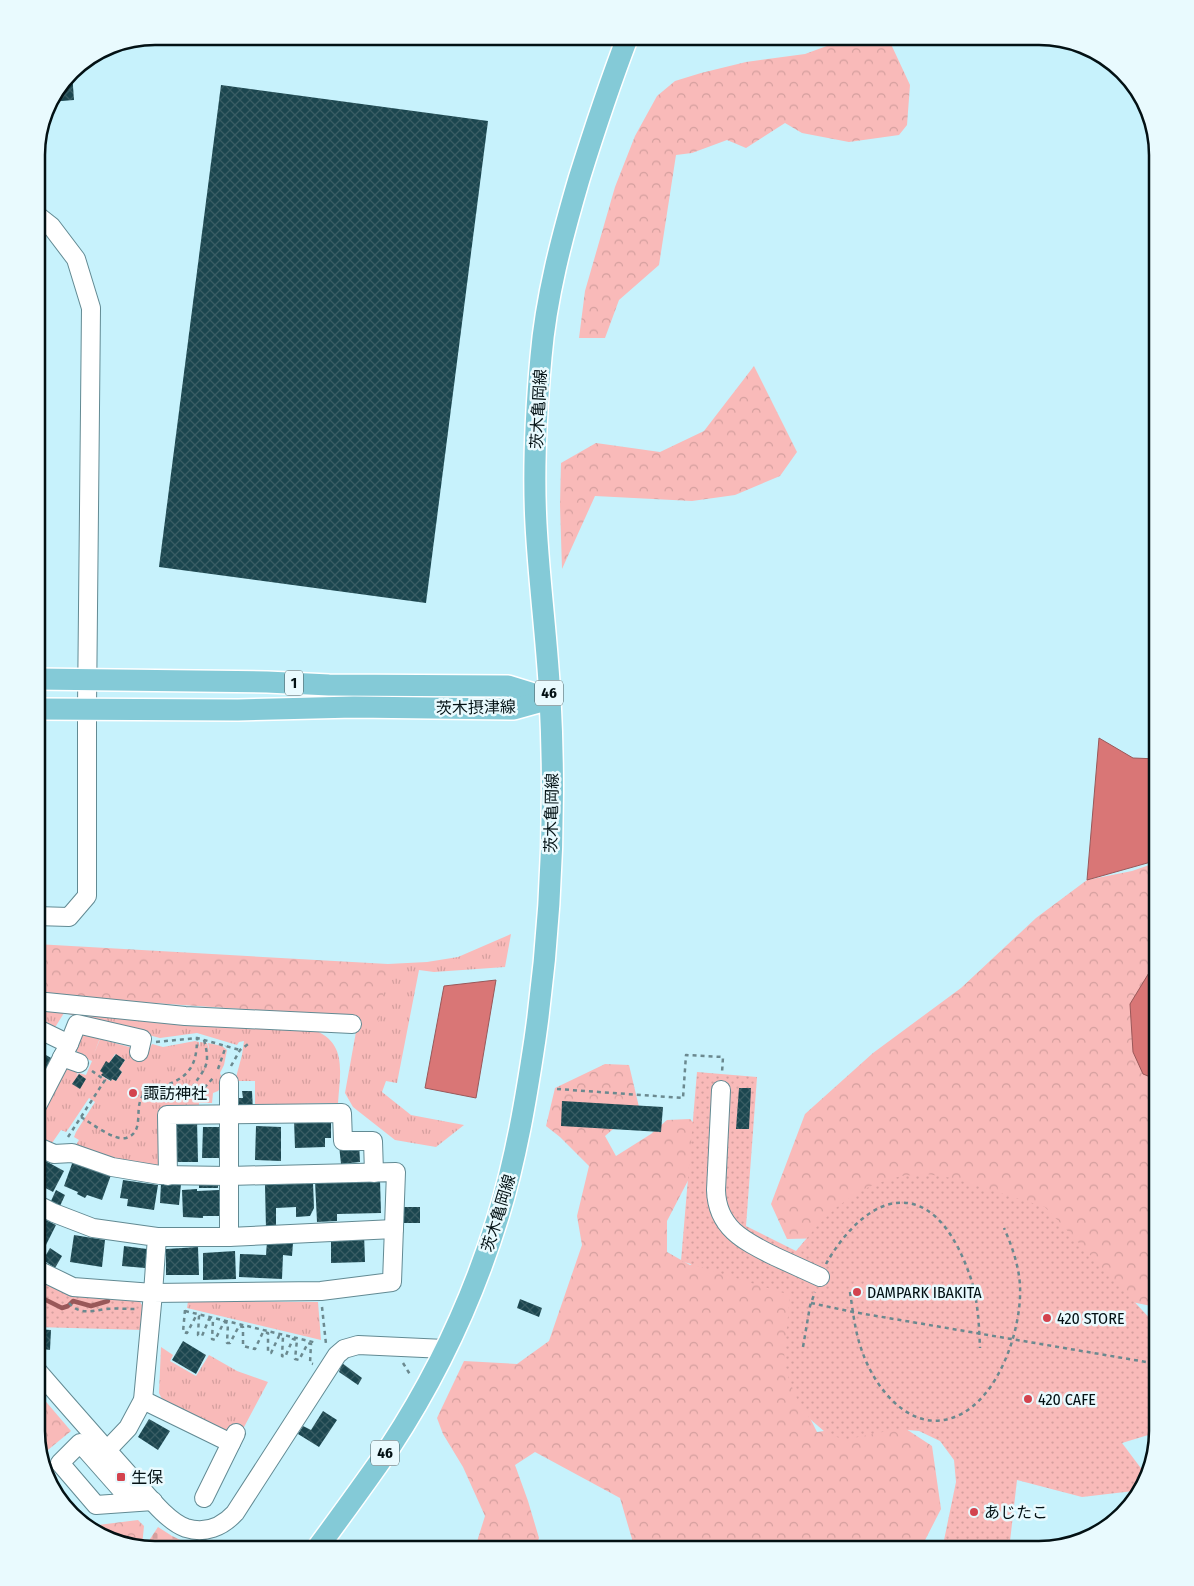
<svg xmlns="http://www.w3.org/2000/svg" width="1194" height="1586" font-family="'Fira Sans Condensed','Noto Sans JP',sans-serif">
<defs>
<pattern id="grass-tufts" width="24" height="20" patternUnits="userSpaceOnUse" patternTransform="scale(1.25)"><rect width="24" height="20" fill="#f9bab9"/><path d="M3 7l-1-3M5 7V3M7 7l1-3M15 17l-1-3M17 17v-4M19 17l1-3" fill="none" stroke="#d49f9e"/></pattern>
<pattern id="forest-crowns" width="20" height="18" patternUnits="userSpaceOnUse" patternTransform="scale(1.25)"><rect width="20" height="18" fill="#f9bab9"/><path d="M2 6a3 3 0 1 1 6 0M12 15a3 3 0 1 1 6 0" fill="none" stroke="#d49f9e"/></pattern>
<pattern id="cemetery-stones" width="16" height="16" patternUnits="userSpaceOnUse" patternTransform="scale(1.25)"><rect width="16" height="16" fill="#f9bab9"/><path d="M2 7V4a2 2 0 0 1 4 0v3zM10 15v-3a2 2 0 0 1 4 0v3z" fill="#d49f9e"/></pattern>
<pattern id="park-dots" width="8" height="8" patternUnits="userSpaceOnUse" patternTransform="scale(1.25)"><rect width="8" height="8" fill="#f9bab9"/><path d="M2 2h.1M6 6h.1" fill="none" stroke="#d49f9e" stroke-width="1.8" stroke-linecap="round"/></pattern>
<pattern id="building-cross-hatch" width="8" height="8" patternUnits="userSpaceOnUse" patternTransform="scale(1.25)"><rect width="8" height="8" fill="#1b464f"/><path d="M0 0l8 8M0 8l8-8" fill="none" stroke="#395d64"/></pattern>
</defs>
<rect width="100%" height="100%" fill="#c7f2fc"/>
<g fill="url(#grass-tufts)" fill-rule="evenodd">
<path d="M511 934 505 967 434 972 419 970 397 1083 386 1081 382 1092 411 1115 464 1125 436 1147 395 1140 353 1107 345 1093 368 965 427 962 458 957Z"/>
<path d="M36 1007 311 1029C348 1041 340 1072 338 1103L255 1105V1081H235L242 1055 244 1041 239 1042 237 1045 197 1033 160 1038 64 1013 54 1029 36 1021Z"/>
<path d="M80 1028 129 1041 133 1047 100 1038 94 1054 100 1039 133 1048 149 1043 151 1044 150 1048 152 1044 163 1047 195 1041 199 1042 200 1048V1042L207 1043 210 1053 208 1043 222 1046 227 1050 224 1065 220 1073 222 1078 223 1085 218 1091 213 1093 212 1103H199V1107L160 1170 147 1168 74 1148 79 1140 74 1137 76 1132 95 1102 89 1098 69 1128 66 1132 61 1130 52 1143 36 1135V1123L63 1066 78 1072 76 1076 79 1073 86 1075 92 1061 80 1056 75 1048ZM115 1054 125 1060 119 1069 122 1072 116 1081 112 1079 110 1081 102 1076Z"/>
<path d="M188 1301 318 1302 321 1340 187 1308Z"/>
<path d="M161 1347 173 1355 170 1361 196 1376 209 1355 237 1371 268 1382 243 1429 225 1433 164 1403 159 1393Z"/>
</g>
<g fill="url(#forest-crowns)">
<path d="M854 36H874L890 42 910 85 907 125 899 135 849 142 802 133 785 123 746 148 727 140 692 153 676 155 659 265 619 300 605 338H579L585 291 615 187 635 136 657 96 675 81 701 73 746 62 805 54Z"/>
<path d="M754 366 797 452 780 476 735 495 692 501 595 496 562 569 560 505 561 463 596 443 660 452 704 431Z"/>
<path d="M1158 862V942L1156 945 1158 985V1312L1151 1306 828 1238 787 1239 771 1204 805 1114 873 1053 961 988 1036 918 1087 880 1132 871Z"/>
<path d="M36 944 388 964 379 1021 374 1019 371 1011 364 1010 358 1017 36 995Z"/>
<path d="M605 1064 629 1065 639 1107 605 1136 616 1156 651 1134 667 1120 690 1119 705 1135 694 1169 667 1221V1252L690 1265 718 1250 796 1280 802 1402 817 1432 873 1424 903 1427 932 1446 941 1509 920 1550H631L632 1539 620 1498 535 1452 515 1465 528 1501 539 1538 534 1550H471L475 1548 485 1516 463 1467 443 1434 437 1418 464 1361 517 1364 549 1341 582 1245 577 1216 589 1166 560 1137 546 1126 555 1088Z"/>
<path d="M36 1390 71 1431 43 1454 36 1431Z"/>
<path d="M52 1483 90 1526 138 1520 144 1526 142 1546 96 1534 56 1497Z"/>
</g>
<path fill="url(#cemetery-stones)" d="M158 1527 172 1536 202 1550H155L148 1548 150 1539Z"/>
<g fill="url(#park-dots)">
<path d="M697 1072 757 1077 746 1226 796 1251 817 1226 837 1207 858 1192 878 1183 901 1176 927 1174 952 1178 1045 1207 1158 1327V1432L1122 1443 1146 1475 1142 1490 1082 1497 1017 1480 1009 1550H942L956 1482 954 1460 940 1441 919 1431 897 1429 844 1440 825 1432 810 1419 798 1401 789 1380 784 1359 790 1295 681 1261Z"/>
<path d="M36 1276 137 1296 144 1309 143 1330 36 1327Z"/>
</g>
<g fill="#d97676" stroke="#995859">
<path d="M1099 738 1133 758 1158 759V860L1087 880Z"/>
<path d="M1158 958V1080L1143 1074 1133 1052 1130 1004Z"/>
<path d="M496 980 476 1098 425 1088 444 986Z"/>
</g>
<g fill="none" stroke-linecap="round" stroke-linejoin="round">
<path stroke="#995859" stroke-width="4.5" d="M36 1295 62 1308 68 1306 73 1301 91 1306 108 1301"/>
</g>
<g fill="url(#building-cross-hatch)">
<path d="M72 72 74 100 49 102 65 81Z"/>
<path d="M221 85 488 121 426 603 159 567Z"/>
<path d="M44 1054 53 1059 44 1076 36 1072V1068Z"/>
<path d="M116 1054 125 1060 119 1069 122 1072 116 1081 112 1079 111 1081 101 1075 103 1073 100 1071 106 1061 109 1063Z"/>
<path d="M79 1074 86 1079 80 1089 72 1084Z"/>
<path d="M739 1088H751L749 1129H736Z"/>
<path d="M242 1091H252L253 1111H237L236 1098H243Z"/>
<path d="M562 1101 663 1107 661 1132 561 1126Z"/>
<path d="M197 1120 198 1162H173L172 1121Z"/>
<path d="M294 1120H331V1138H325V1147L295 1148Z"/>
<path d="M256 1126 281 1127V1161L255 1160Z"/>
<path d="M203 1127H222V1158H202Z"/>
<path d="M359 1143 360 1162 341 1164 339 1145Z"/>
<path d="M42 1159 64 1171 53 1192 36 1183V1171Z"/>
<path d="M73 1161 111 1175 102 1200 87 1195 85 1198 77 1194 78 1192 64 1186Z"/>
<path d="M123 1180 158 1185 154 1210 127 1206 128 1199 120 1198Z"/>
<path d="M380 1180 381 1213 337 1214V1221L317 1222 315 1181Z"/>
<path d="M218 1182V1188H199V1183Z"/>
<path d="M161 1183 181 1184 179 1205 160 1203Z"/>
<path d="M313 1183 314 1208 310 1216 296 1217V1207L276 1208V1228L266 1229 265 1185Z"/>
<path d="M197 1189V1191L219 1190V1198H222L223 1202H219L220 1216H203V1218L183 1217 182 1190Z"/>
<path d="M56 1190 65 1195 60 1206 51 1201Z"/>
<rect x="402" y="1207" width="18" height="16"/>
<path d="M36 1215 56 1225 41 1255 36 1252Z"/>
<path d="M364 1234 365 1262 331 1263V1236Z"/>
<path d="M74 1235 105 1240 102 1267 70 1262Z"/>
<path d="M267 1241 293 1243 292 1256 283 1255 282 1279 239 1277 240 1254 266 1255Z"/>
<path d="M124 1246 147 1249 145 1268 122 1266Z"/>
<path d="M198 1247 199 1275H166V1249Z"/>
<path d="M50 1248 62 1256 55 1268 43 1260Z"/>
<path d="M235 1251 236 1279 203 1280V1253Z"/>
<path d="M520 1299 542 1308 539 1317 517 1308Z"/>
<path d="M37 1329 51 1330 50 1350 36 1348Z"/>
<path d="M183 1341 206 1355 196 1374 172 1360Z"/>
<path d="M342 1363 362 1378 358 1385 339 1372Z"/>
<path d="M323 1411 337 1420 319 1447 298 1434 303 1426 311 1430Z"/>
<path d="M149 1419 170 1431 158 1450 138 1437Z"/>
</g>
<g fill="none" stroke-linecap="round" stroke-linejoin="round">
<g stroke="#628a93" stroke-width="20">
<g id="minor">
<path d="M36 916 69 917 87 896V709L91 308 76 259 51 226 37 215"/>
<path d="M36 1001 185 1016 352 1024"/>
<path d="M69 1044 77 1024 142 1039 139 1052"/>
<path d="M62 1057 79 1063"/>
<path d="M721 1090 716 1190C717 1228 744 1241 774 1256 789 1263 805 1270 820 1277"/>
<path d="M36 1108 69 1044 36 1028"/>
<path d="M36 1146 54 1154 72 1153 112 1167 160 1175 229 1176 396 1172 392 1282 321 1291 153 1293 143 1400 128 1428 107 1450"/>
<path d="M168 1176 167 1115 342 1113 343 1141H373L374 1173"/>
<path d="M157 1237H229V1082"/>
<path d="M229 1237 394 1229"/>
<path d="M36 1269 73 1287 153 1293 157 1237 93 1228 54 1213 36 1204"/>
<path d="M36 1369C67 1405 99 1441 130 1476 145 1492 166 1521 186 1528 205 1534 222 1527 235 1513L337 1355 344 1349 358 1345 445 1349"/>
<path d="M143 1400 231 1443"/>
<path d="M80 1443 125 1494 153 1501 96 1505 60 1463Z"/>
<path d="M204 1498 236 1433"/>
</g>
</g>
<g stroke="#fff" stroke-width="24">
<g id="major">
<path d="M36 679 267 682 329 685 508 686 550 699"/>
<path d="M36 709 238 710 354 707 514 709 550 699"/>
<path d="M316 1550C341 1516 366 1482 390 1447 436 1377 473 1298 498 1217 516 1159 526 1099 535 1039 551 926 556 811 550 698 547 640 539 582 536 524 533 469 536 412 541 357 546 297 562 237 579 179 594 131 610 83 628 36"/>
</g>
</g>
<g stroke="#6b898f" stroke-width="2.5" stroke-dasharray="4 4" stroke-linecap="butt">
<path d="M204 1040C212 1068 203 1069 190 1091L193 1093 205 1087 213 1078"/>
<path d="M156 1042 197 1038 240 1050"/>
<path d="M231 1066 240 1050 251 1042"/>
<path d="M218 1069 226 1046"/>
<path d="M557 1089 683 1098 686 1055 723 1057 722 1073"/>
<path d="M81 1117C91 1123 114 1141 126 1138 145 1132 134 1110 142 1097 146 1091 152 1090 159 1088 187 1078 197 1069 197 1038"/>
<path d="M68 1137 105 1080 92 1071"/>
<path d="M826 1264C842 1235 877 1192 916 1205 944 1214 961 1250 970 1276 978 1299 979 1324 980 1348"/>
<path d="M850 1292C853 1312 855 1332 862 1351 875 1389 912 1436 957 1416 999 1398 1022 1329 1020 1286 1019 1266 1012 1246 1004 1228"/>
<path d="M69 1303C79 1315 92 1311 106 1309 116 1308 126 1309 135 1309"/>
<path d="M811 1303 853 1312 1158 1364"/>
<path d="M322 1307 326 1344"/>
<path d="M185 1310 183 1332 187 1333 196 1316H199L198 1335 202 1336 209 1319 213 1320 212 1339 215 1340 224 1322 228 1323 227 1343H230L239 1326 243 1327V1346L255 1349 263 1332 268 1333V1352L271 1353 279 1336 283 1337 282 1356 285 1357 293 1339 297 1340 295 1359 299 1360 308 1343 311 1344 310 1363 313 1364"/>
<path d="M185 1311 317 1343"/>
<path d="M803 1347 810 1306 815 1292"/>
<path d="M403 1363 411 1376"/>
</g>
<use href="#minor" stroke="#fff" stroke-width="18"/>
<use href="#major" stroke="#84cad7" stroke-width="21"/>
</g>
<g fill="#d3434e" stroke="#e9fafe" stroke-width="2">
<circle cx="133" cy="1093" r="5"/>
<circle cx="857" cy="1292" r="5"/>
<circle cx="1047" cy="1318" r="5"/>
<circle cx="1028" cy="1399" r="5"/>
<rect x="116" y="1472" width="10" height="10" rx="2.5"/>
<circle cx="974" cy="1512" r="5"/>
</g>
<g text-anchor="middle" stroke-width="5" stroke-linejoin="round" paint-order="stroke">
<g fill="#e9fafe" stroke="#48575a" stroke-width="1">
<rect x="285" y="670.5" width="18" height="25" rx="4"/>
<rect x="535" y="680.5" width="28" height="25" rx="4"/>
<rect x="371" y="1440.5" width="28" height="25" rx="4"/>
</g>
<g font-size="15" font-weight="bold" fill="#031114">
<text x="294" y="688">1</text>
<text x="549" y="698">46</text>
<text x="385" y="1458">46</text>
</g>
<g font-size="16" fill="#031114" stroke="#e9fafe">
<text transform="translate(538 409) rotate(-87)" y="6">茨木亀岡線</text>
<text transform="translate(476 707) rotate(-1)" y="6">茨木摂津線</text>
<text transform="translate(551 813) rotate(-89)" y="6">茨木亀岡線</text>
<text transform="translate(498 1213) rotate(-73)" y="6">茨木亀岡線</text>
</g>
<g font-size="16" fill="#031114" stroke="#e9fafe" text-anchor="start">
<text x="143" y="1099">諏訪神社</text>
<text x="867" y="1298">DAMPARK IBAKITA</text>
<text x="1057" y="1324">420 STORE</text>
<text x="1038" y="1405">420 CAFE</text>
<text x="131" y="1483">生保</text>
<text x="984" y="1518">あじたこ</text>
</g>
</g>
<path d="M0 0H1194V1586H0ZM155 45H1039A110 110 0 0 1 1149 155V1431A110 110 0 0 1 1039 1541H155A110 110 0 0 1 45 1431V155A110 110 0 0 1 155 45Z" fill="#e9fafe" fill-rule="evenodd"/>
<path fill="none" stroke="#031114" stroke-width="2.5" d="M155 45H1039A110 110 0 0 1 1149 155V1431A110 110 0 0 1 1039 1541H155A110 110 0 0 1 45 1431V155A110 110 0 0 1 155 45Z"/>
</svg>
